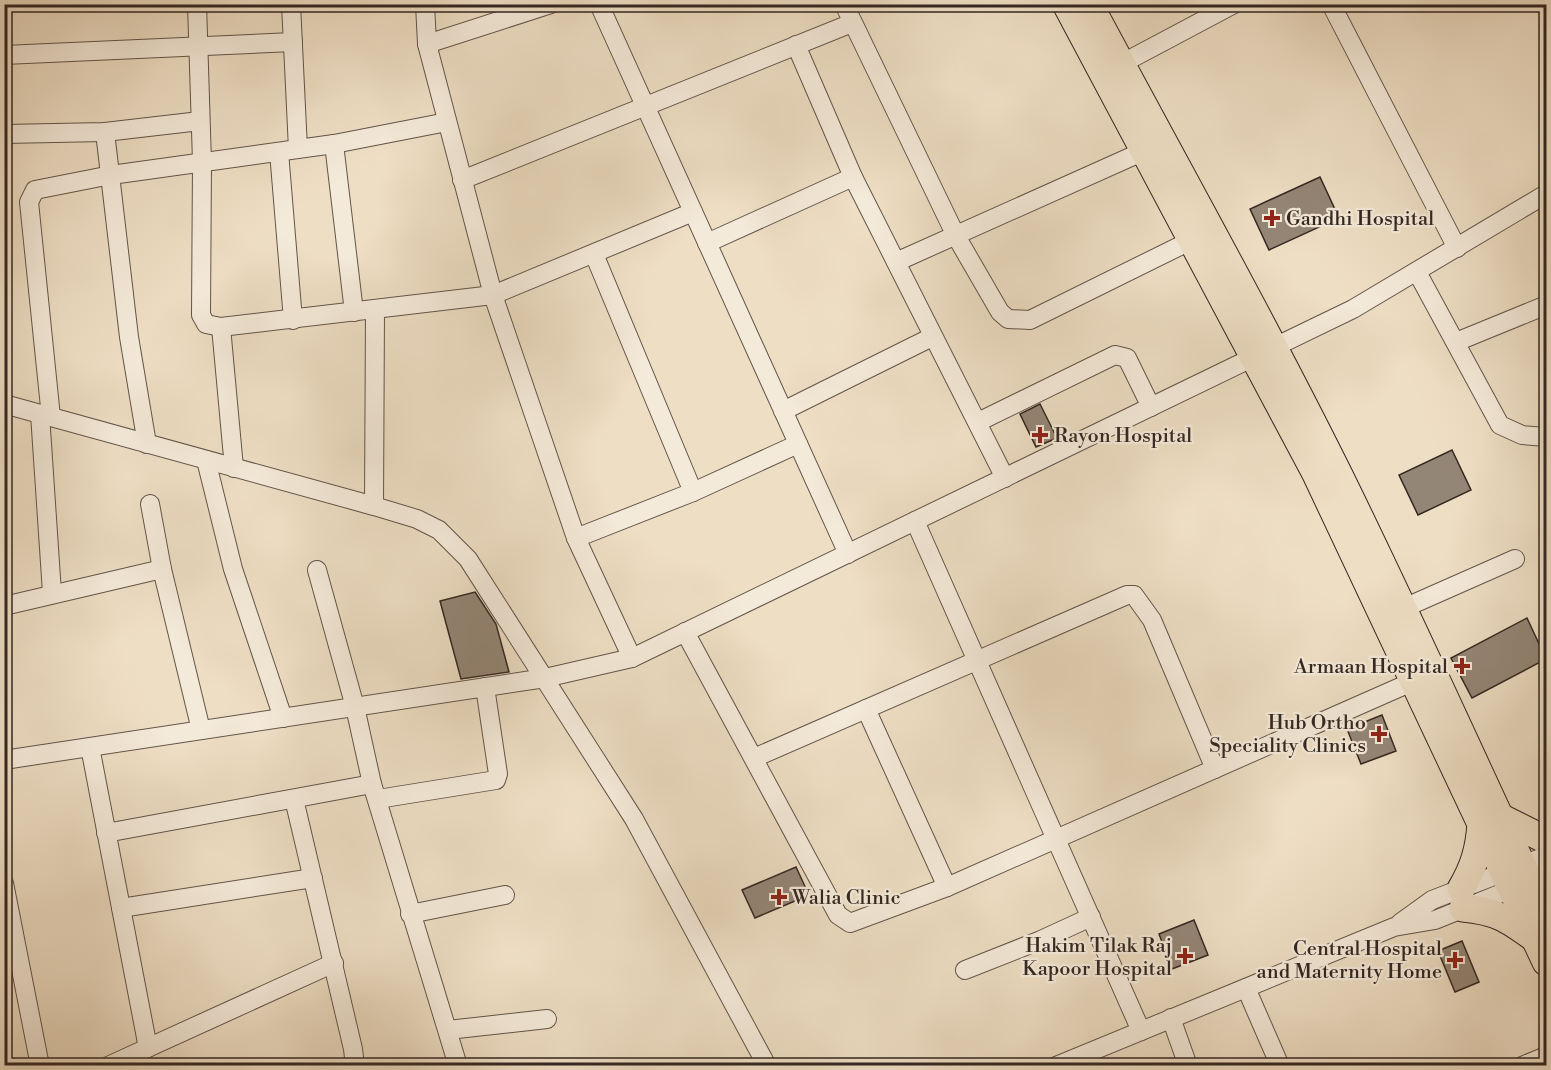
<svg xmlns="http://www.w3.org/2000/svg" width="1551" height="1070" font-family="'Libre Bodoni',serif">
<rect width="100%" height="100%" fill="#eedec4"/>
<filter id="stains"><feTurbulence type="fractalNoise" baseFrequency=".00333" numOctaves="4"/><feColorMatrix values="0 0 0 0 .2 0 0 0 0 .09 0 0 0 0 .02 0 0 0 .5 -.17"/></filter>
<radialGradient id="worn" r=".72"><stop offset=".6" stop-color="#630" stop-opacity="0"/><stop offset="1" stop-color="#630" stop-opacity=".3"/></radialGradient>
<g fill="#948676" stroke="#332722" stroke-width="1.5">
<path d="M1320 177 1339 218 1269 250 1250 209Z"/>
<path d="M1040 404 1057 438 1036 447 1020 414Z"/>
<path d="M1452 450 1471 490 1418 515 1399 475Z"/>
<path d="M475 592 496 624 509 672 461 679 440 601Z"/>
<path d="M1527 618 1546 659 1472 698 1451 658Z"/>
<path d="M1382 715 1396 751 1361 764 1347 729Z"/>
<path d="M796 867 809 895 755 918 742 890Z"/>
<path d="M1194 920 1208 955 1172 969 1159 934Z"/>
<path d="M1462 941 1479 982 1455 992 1438 951Z"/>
</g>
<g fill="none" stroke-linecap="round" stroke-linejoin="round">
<g stroke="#62554a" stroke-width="20">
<g id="minor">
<path d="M197 4 202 162 201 315 206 324 221 327 493 295 693 212"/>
<path d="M291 4 298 149"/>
<path d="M425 4 427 44 493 295 576 538 632 658"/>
<path d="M599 4 848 554"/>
<path d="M844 4 956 236 1000 312 1008 319 1030 320 1192 240"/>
<path d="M1331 4 1457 248"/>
<path d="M427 44 551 4"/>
<path d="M796 45 853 177 1005 478"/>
<path d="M4 55 293 42"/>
<path d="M1121 64 1234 4"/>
<path d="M105 132 129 337 147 444"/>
<path d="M4 134 105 132 200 121"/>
<path d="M334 144 354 312"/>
<path d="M279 152 293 320"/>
<path d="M462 180 852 23"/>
<path d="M707 243 853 177"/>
<path d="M594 254 693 492"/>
<path d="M896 262 1144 151"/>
<path d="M1417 272 1500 425 1522 435 1546 437"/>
<path d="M221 327 234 468"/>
<path d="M1456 342 1544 306"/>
<path d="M4 404 374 506 417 519 439 530 468 559 634 819 767 1066"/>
<path d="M783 411 932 337"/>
<path d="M40 414 52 593"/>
<path d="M51 417 29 202 35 190 111 175 334 144 447 122"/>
<path d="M978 422 1115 355 1127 358 1151 407"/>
<path d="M206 460 233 569 283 718"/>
<path d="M150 504 162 569 201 730"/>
<path d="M374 506 375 309"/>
<path d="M915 521 1141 1031"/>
<path d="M576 538 693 492 798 444"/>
<path d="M317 570 355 707 372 784 458 1066"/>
<path d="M4 606 162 569"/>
<path d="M1404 608 1515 559"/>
<path d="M685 632 838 915 850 923 947 887 1414 681"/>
<path d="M866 709 947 887"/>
<path d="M90 747 148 1048"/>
<path d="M754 758 1127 595H1134L1152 620 1215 769"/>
<path d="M4 760 545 678 632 658 1353 309 1546 194"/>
<path d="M294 799 353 1049 355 1066"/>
<path d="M378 799 496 780 498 774 485 687"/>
<path d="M106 833 372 784"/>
<path d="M4 883 40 1066"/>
<path d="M121 908 313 878"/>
<path d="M410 914 505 895"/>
<path d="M1400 923 1432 900 1546 856"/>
<path d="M965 970 1041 940 1091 917"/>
<path d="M1246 988 1280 1066"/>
<path d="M1171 1018 1188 1066"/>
<path d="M448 1030 547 1019"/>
<path d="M108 1066 334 963"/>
<path d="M1056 1066 1394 927 1435 920 1546 875"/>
<path d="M1522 1066 1546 1056"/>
</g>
</g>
<g stroke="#332722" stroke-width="29">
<g id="highway">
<path d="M1066 4 1316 474 1546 962"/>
<path d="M1089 4C1173 161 1260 316 1339 475 1411 621 1477 770 1546 916"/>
<path d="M1500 817 1546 840"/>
<path d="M1461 889C1474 867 1479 850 1481 824"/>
<path d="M1463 908C1496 911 1508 919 1534 938"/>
</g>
</g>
<use href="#minor" stroke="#f4ead9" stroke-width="18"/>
<use href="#highway" stroke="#eedec4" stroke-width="27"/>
</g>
<g fill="#8f2418" stroke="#f4ead9" stroke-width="2">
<path d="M1269 209h6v6h6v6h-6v6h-6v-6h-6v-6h6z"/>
<path d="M1037 426h6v6h6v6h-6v6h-6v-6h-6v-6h6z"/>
<path d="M1459 657h6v6h6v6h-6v6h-6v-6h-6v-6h6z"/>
<path d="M1376 725h6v6h6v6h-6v6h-6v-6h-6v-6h6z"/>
<path d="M776 888h6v6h6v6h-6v6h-6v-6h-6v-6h6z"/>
<path d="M1182 947h6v6h6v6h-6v6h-6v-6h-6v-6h6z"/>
<path d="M1452 951h6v6h6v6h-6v6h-6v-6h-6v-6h6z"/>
</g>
<g text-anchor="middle" stroke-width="4.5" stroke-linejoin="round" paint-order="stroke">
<g font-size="20" fill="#332722" stroke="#f4ead9" text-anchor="end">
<text x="1286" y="225" text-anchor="start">Gandhi Hospital</text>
<text x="1054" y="442" text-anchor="start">Rayon Hospital</text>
<text x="1448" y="673">Armaan Hospital</text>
<text x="1366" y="729">Hub Ortho<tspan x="1366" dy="23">Speciality Clinics</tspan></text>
<text x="792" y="904" text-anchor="start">Walia Clinic</text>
<text x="1172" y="952">Hakim Tilak Raj<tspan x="1172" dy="23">Kapoor Hospital</tspan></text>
<text x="1442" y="955">Central Hospital<tspan x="1442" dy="23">and Maternity Home</tspan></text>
</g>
</g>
<rect width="1551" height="1070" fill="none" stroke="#eedec4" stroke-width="24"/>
<rect x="6" y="6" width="1539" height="1058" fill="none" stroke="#332722" stroke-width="3"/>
<rect x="12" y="12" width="1527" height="1046" fill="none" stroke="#332722" stroke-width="1.5"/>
<rect width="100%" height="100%" filter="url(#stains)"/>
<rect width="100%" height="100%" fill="url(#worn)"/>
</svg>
